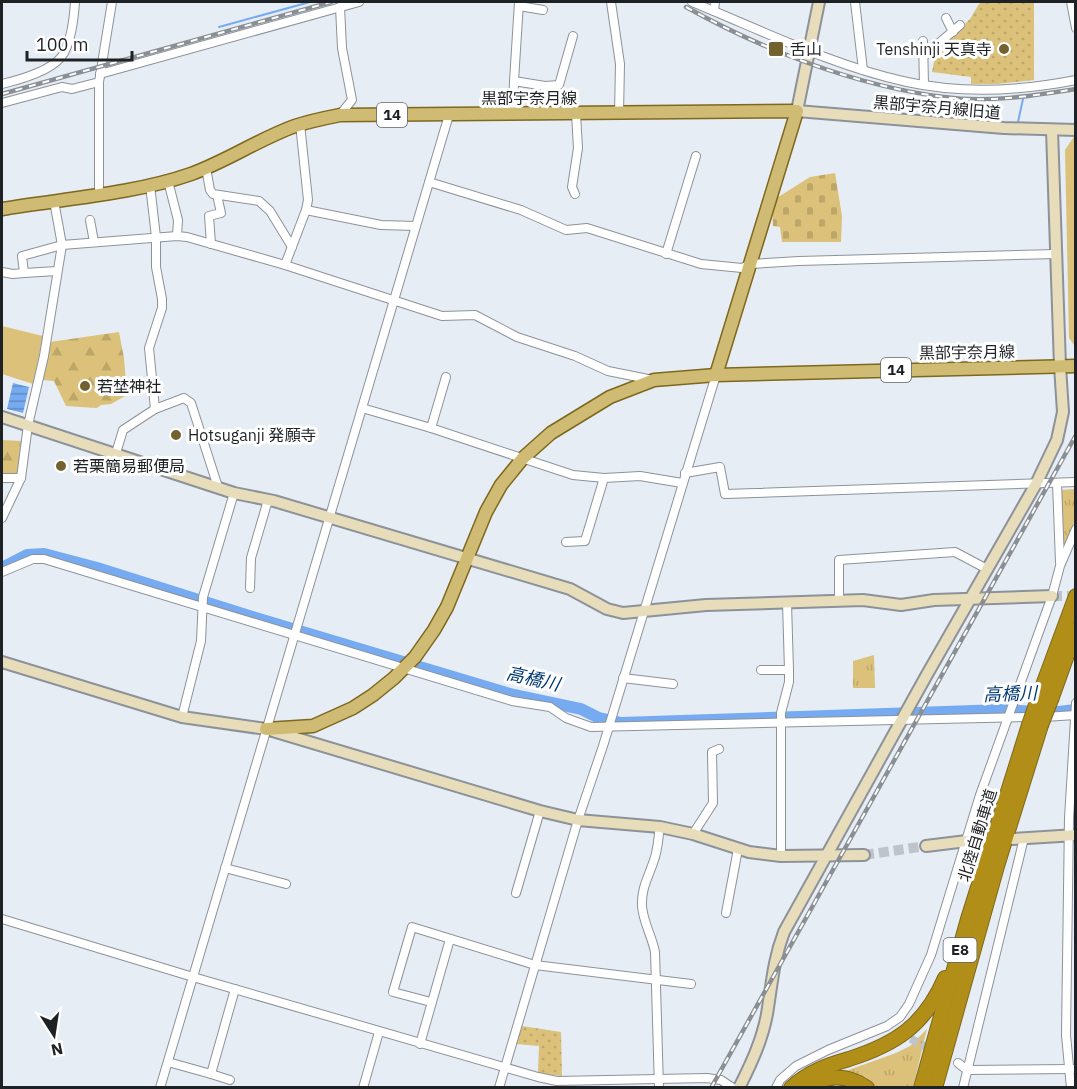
<svg xmlns="http://www.w3.org/2000/svg" width="1077" height="1089" font-family="'IBM Plex Sans','Noto Sans JP',sans-serif">
<defs>
<pattern id="grass-tufts" width="24" height="20" patternUnits="userSpaceOnUse" patternTransform="scale(1.5)"><rect width="24" height="20" fill="#dbc179"/><path d="M3 7l-1-3M5 7V3M7 7l1-3M15 17l-1-3M17 17v-4M19 17l1-3" fill="none" stroke="#bca668"/></pattern>
<pattern id="forest-firs" width="22" height="20" patternUnits="userSpaceOnUse" patternTransform="scale(1.5)"><rect width="22" height="20" fill="#dbc179"/><path d="M5 1l3.5 6h-7zM16 11l3.5 6h-7z" fill="#bca668"/></pattern>
<pattern id="cemetery-stones" width="16" height="16" patternUnits="userSpaceOnUse" patternTransform="scale(1.5)"><rect width="16" height="16" fill="#dbc179"/><path d="M2 7V4a2 2 0 0 1 4 0v3zM10 15v-3a2 2 0 0 1 4 0v3z" fill="#bca668"/></pattern>
<pattern id="garden-dots" width="8" height="8" patternUnits="userSpaceOnUse" patternTransform="scale(1.5)"><rect width="8" height="8" fill="#dbc179"/><path d="M2 2h.1M6 6h.1" fill="none" stroke="#bca668" stroke-width="1.8" stroke-linecap="round"/></pattern>
<pattern id="water-rules" width="6" height="5" patternUnits="userSpaceOnUse" patternTransform="scale(1.5)"><rect width="6" height="5" fill="#76abf1"/><path d="M0 2.5h6" fill="none" stroke="#608bc3"/></pattern>
</defs>
<rect width="100%" height="100%" fill="#e7edf5"/>
<g fill="url(#grass-tufts)">
<path d="M1075 489V520L1064 548 1061 490Z"/>
<path d="M874 655 875 688H853V661Z"/>
<path d="M927 1029 913 1087H875L865 1077 843 1072 896 1053 910 1046Z"/>
</g>
<g fill="url(#forest-firs)">
<path d="M119 332 124 358 127 395 111 404 101 405 97 408 66 406 54 381 43 380 50 342Z"/>
<path d="M2 440 21 441 17 475H2Z"/>
</g>
<path fill="url(#cemetery-stones)" d="M835 173 842 216 841 242H782L780 227 773 226 772 201 810 177Z"/>
<g fill="#dbc179">
<path d="M1075 135V345H1074L1069 338 1065 150Z"/>
<path d="M2 326 43 336 33 384 2 374Z"/>
</g>
<g fill="url(#garden-dots)">
<path d="M983 2H1034V80L997 84H971V77L932 72 935 58 949 46 950 39 970 19 979 4Z"/>
<path d="M522 1026 561 1032 562 1076 538 1073 539 1046 516 1044Z"/>
</g>
<path fill="url(#water-rules)" d="M13 383 29 387 23 413 7 409Z"/>
<g fill="none" stroke-linecap="round" stroke-linejoin="round">
<g stroke="#76abf1" stroke-width="2">
<path d="M219 27 310 2"/>
<path d="M1018 122 1023 99"/>
</g>
<path stroke="#76abf1" stroke-width="12" d="M2 568 27 555 44 554 97 568 249 616 510 694 581 709 599 718 621 723 1003 710 1049 713 1076 710"/>
<path stroke="#bfc4cb" stroke-width="8" stroke-dasharray="8 4" stroke-linecap="butt" d="M900 1033 932 1050"/>
<g stroke="#bfc4cb" stroke-width="10" stroke-dasharray="10 5" stroke-linecap="butt">
<path d="M1052 596H1076"/>
<path d="M864 855 926 846"/>
</g>
<g stroke="#8d929a" stroke-width="10">
<g id="street">
<path d="M519 2 514 81 545 86V115"/>
<path d="M611 2 620 64 619 114"/>
<path d="M692 2C761 30 833 66 907 82 962 94 1020 91 1076 80"/>
<path d="M855 2 863 70"/>
<path d="M1071 2 1076 28"/>
<path d="M519 6 543 10"/>
<path d="M340 7 342 48 352 100 343 111V115"/>
<path d="M714 11 715 2"/>
<path d="M946 18 953 32"/>
<path d="M923 41 924 84"/>
<path d="M924 56 960 25"/>
<path d="M100 74 359 2"/>
<path d="M2 84C19 80 55 70 64 53 72 38 74 17 75 2"/>
<path d="M545 86 559 85 573 36"/>
<path d="M2 103 62 87 72 89 99 82"/>
<path d="M513 115 514 81"/>
<path d="M300 124 308 200 306 210"/>
<path d="M206 168 210 190 213 194 259 201 270 211 292 247"/>
<path d="M168 181 178 220 177 236"/>
<path d="M429 182 521 210 566 230 587 228 701 264 742 268 750 264 799 261 1056 254"/>
<path d="M99 194V82L112 2"/>
<path d="M575 194 572 187 578 148 576 114"/>
<path d="M90 220 94 242"/>
<path d="M211 244 209 216 221 213 217 195"/>
<path d="M666 254 696 156"/>
<path d="M285 265 306 210 381 225 416 226"/>
<path d="M57 271 24 273 22 256 62 245 177 236 187 237 285 265 442 316 475 315 517 337 575 356 608 371 653 380"/>
<path d="M2 272 13 274 24 273"/>
<path d="M362 408 431 428 446 377"/>
<path d="M155 409 184 398 191 403 218 487"/>
<path d="M431 428 573 475 604 478 640 476 682 483"/>
<path d="M116 453 123 430 155 409 149 348 162 308V299L156 267V237L150 185"/>
<path d="M685 473 720 467 725 494 1076 482"/>
<path d="M2 478H21"/>
<path d="M1057 483 1060 562"/>
<path d="M2 518 21 478 28 425 44 356 62 245 54 201"/>
<path d="M566 542 585 541 604 478"/>
<path d="M2 572 33 559H44L512 701 550 707 566 718 591 727 1032 717"/>
<path d="M250 588 251 558 268 500"/>
<path d="M839 601V560L955 552 987 569"/>
<path d="M761 670H789L787 603"/>
<path d="M623 678 673 684"/>
<path d="M182 717 201 641 203 597 234 493"/>
<path d="M1044 717 1076 715"/>
<path d="M693 834 713 803 712 752 719 749"/>
<path d="M781 856V713L789 682V670"/>
<path d="M225 868 286 884"/>
<path d="M516 893 540 811"/>
<path d="M726 913 738 849"/>
<path d="M2 919 193 977 538 1077 557 1081 707 1078 721 1080 733 1088"/>
<path d="M431 1002 393 992 412 927 535 965 691 984"/>
<path d="M420 1044 450 939"/>
<path d="M168 1062 211 1074 235 989"/>
<path d="M958 1063 967 1070 1074 1069"/>
<path d="M211 1074 230 1080"/>
<path d="M160 1088 449 115"/>
<path d="M363 1088 379 1032"/>
<path d="M499 1088 578 820 603 746 716 375"/>
<path d="M659 1088 655 952C652 936 643 922 642 906 641 888 649 876 654 860 658 850 658 838 660 827"/>
<path d="M776 1088 780 1080 796 1066 828 1050 887 1026 900 1017 909 1004 931 955 980 795 1052 596 1060 566 1076 529"/>
<path d="M963 1088 1024 838"/>
<path d="M1071 1088 1066 1035 1069 818 1076 703"/>
</g>
</g>
<g stroke="#8d929a" stroke-width="14">
<g id="secondary">
<path d="M819 2 797 111 1004 128 1076 130"/>
<path d="M2 417 234 493 274 501 570 589 607 609 623 613 706 605 863 600 901 605 934 600 1052 596"/>
<path d="M2 662 182 717 266 729 540 811 578 820 660 827 693 834 749 852 781 856 864 855"/>
<path d="M1013 839 1076 835"/>
<path d="M926 846 975 840"/>
<path d="M739 1088C751 1064 762 1041 767 1014 772 984 773 961 784 932L925 678 1036 484 1057 440 1063 412 1060 366 1052 130"/>
</g>
</g>
<g stroke="#7d681d" stroke-width="15">
<g id="primary">
<path d="M2 209C62 199 134 194 191 174 227 161 259 139 295 126 310 121 325 118 340 115L797 111 716 375"/>
<path d="M266 729 313 726 353 708 373 695 394 678 415 657 434 630 447 607 486 512 501 485 523 458 551 433 610 397 654 380 716 375 1076 366"/>
</g>
</g>
<g stroke="#7d681d" stroke-width="16">
<g id="highway">
<path d="M1039 696 1076 596"/>
<path d="M1052 697 1076 630"/>
<path d="M791 1088C808 1072 828 1065 849 1059 896 1044 925 1025 945 978"/>
<path d="M805 1088C826 1075 846 1073 867 1088"/>
<path d="M921 1088 968 919 1029 725"/>
<path d="M935 1088 997 866 1041 725"/>
</g>
</g>
<use href="#street" stroke="#fff" stroke-width="8"/>
<use href="#secondary" stroke="#e7ddba" stroke-width="10"/>
<use href="#primary" stroke="#d0bb74" stroke-width="12"/>
<use href="#highway" stroke="#b08e18" stroke-width="14"/>
<g stroke="#8a8f94" stroke-width="4.5">
<g id="rail">
<path d="M686 7C763 50 856 86 944 97 987 103 1032 96 1076 89"/>
<path d="M2 94 331 2"/>
<path d="M711 1088 1076 435"/>
</g>
</g>
<use href="#rail" stroke="#fff" stroke-width="2" stroke-dasharray="7" stroke-linecap="butt"/>
<g stroke="#7d681d" stroke-width="16" stroke-linecap="butt">
<g id="highway-bridge">
<path d="M1029 725 1039 696"/>
<path d="M1041 725 1052 697"/>
</g>
</g>
<use href="#highway-bridge" stroke="#b08e18" stroke-width="14"/>
</g>
<g fill="#736230" stroke="#fff" stroke-width="2">
<rect x="768" y="41" width="16" height="16" rx="3"/>
<circle cx="1004" cy="49" r="6"/>
<circle cx="85" cy="386" r="6"/>
<circle cx="176" cy="435" r="6"/>
<circle cx="61" cy="466" r="6"/>
</g>
<g text-anchor="middle" stroke-width="6" stroke-linejoin="round" paint-order="stroke">
<g fill="#fff" stroke="#626466" stroke-width="1.5">
<rect x="377" y="103" width="30" height="24" rx="4.5"/>
<rect x="881" y="358" width="30" height="24" rx="4.5"/>
<rect x="943.5" y="938" width="33" height="24" rx="4.5"/>
</g>
<g font-size="15" font-weight="bold" fill="#1f2225">
<text x="392" y="120">14</text>
<text x="896" y="375">14</text>
<text x="960" y="955">E8</text>
</g>
<g font-size="16" fill="#1f2225" stroke="#fff" text-anchor="start">
<text x="790" y="55">舌山</text>
<text x="992" y="55" text-anchor="end">Tenshinji 天真寺</text>
<text x="97" y="392">若埜神社</text>
<text x="188" y="441">Hotsuganji 発願寺</text>
<text x="73" y="472">若栗簡易郵便局</text>
</g>
<g font-size="16" fill="#1f2225" stroke="#fff">
<text x="529" y="104">黒部宇奈月線</text>
<text transform="translate(937 107) rotate(5)" y="6">黒部宇奈月線旧道</text>
<text transform="translate(967 352) rotate(-1)" y="6">黒部宇奈月線</text>
<text transform="translate(977 835) rotate(-73)" y="6">北陸自動車道</text>
</g>
<g font-size="18" font-style="italic" fill="#023a77" stroke="#fff">
<text transform="translate(533 679) rotate(13)" y="6">高橋川</text>
<text transform="translate(1010 694) rotate(-2)" y="6">高橋川</text>
</g>
</g>
<rect width="1077" height="1089" fill="none" stroke="#1f2225" stroke-width="6"/>
<g transform="translate(54 1035) rotate(168)" stroke="#ffffff" stroke-width="4.5" paint-order="stroke">
<path d="M0-4.5L10 22L0 15L-10 22Z" fill="#1f2225"/>
<text y="-9" font-size="16" font-weight="bold" text-anchor="middle" fill="#1f2225">N</text>
</g>
<path d="M27 51v9h105v-9" fill="none" stroke="#1f2225" stroke-width="3"/>
<text x="36" y="51" font-size="18" fill="#1f2225" stroke="#ffffff" stroke-width="4.5" paint-order="stroke">100 m</text>
</svg>
